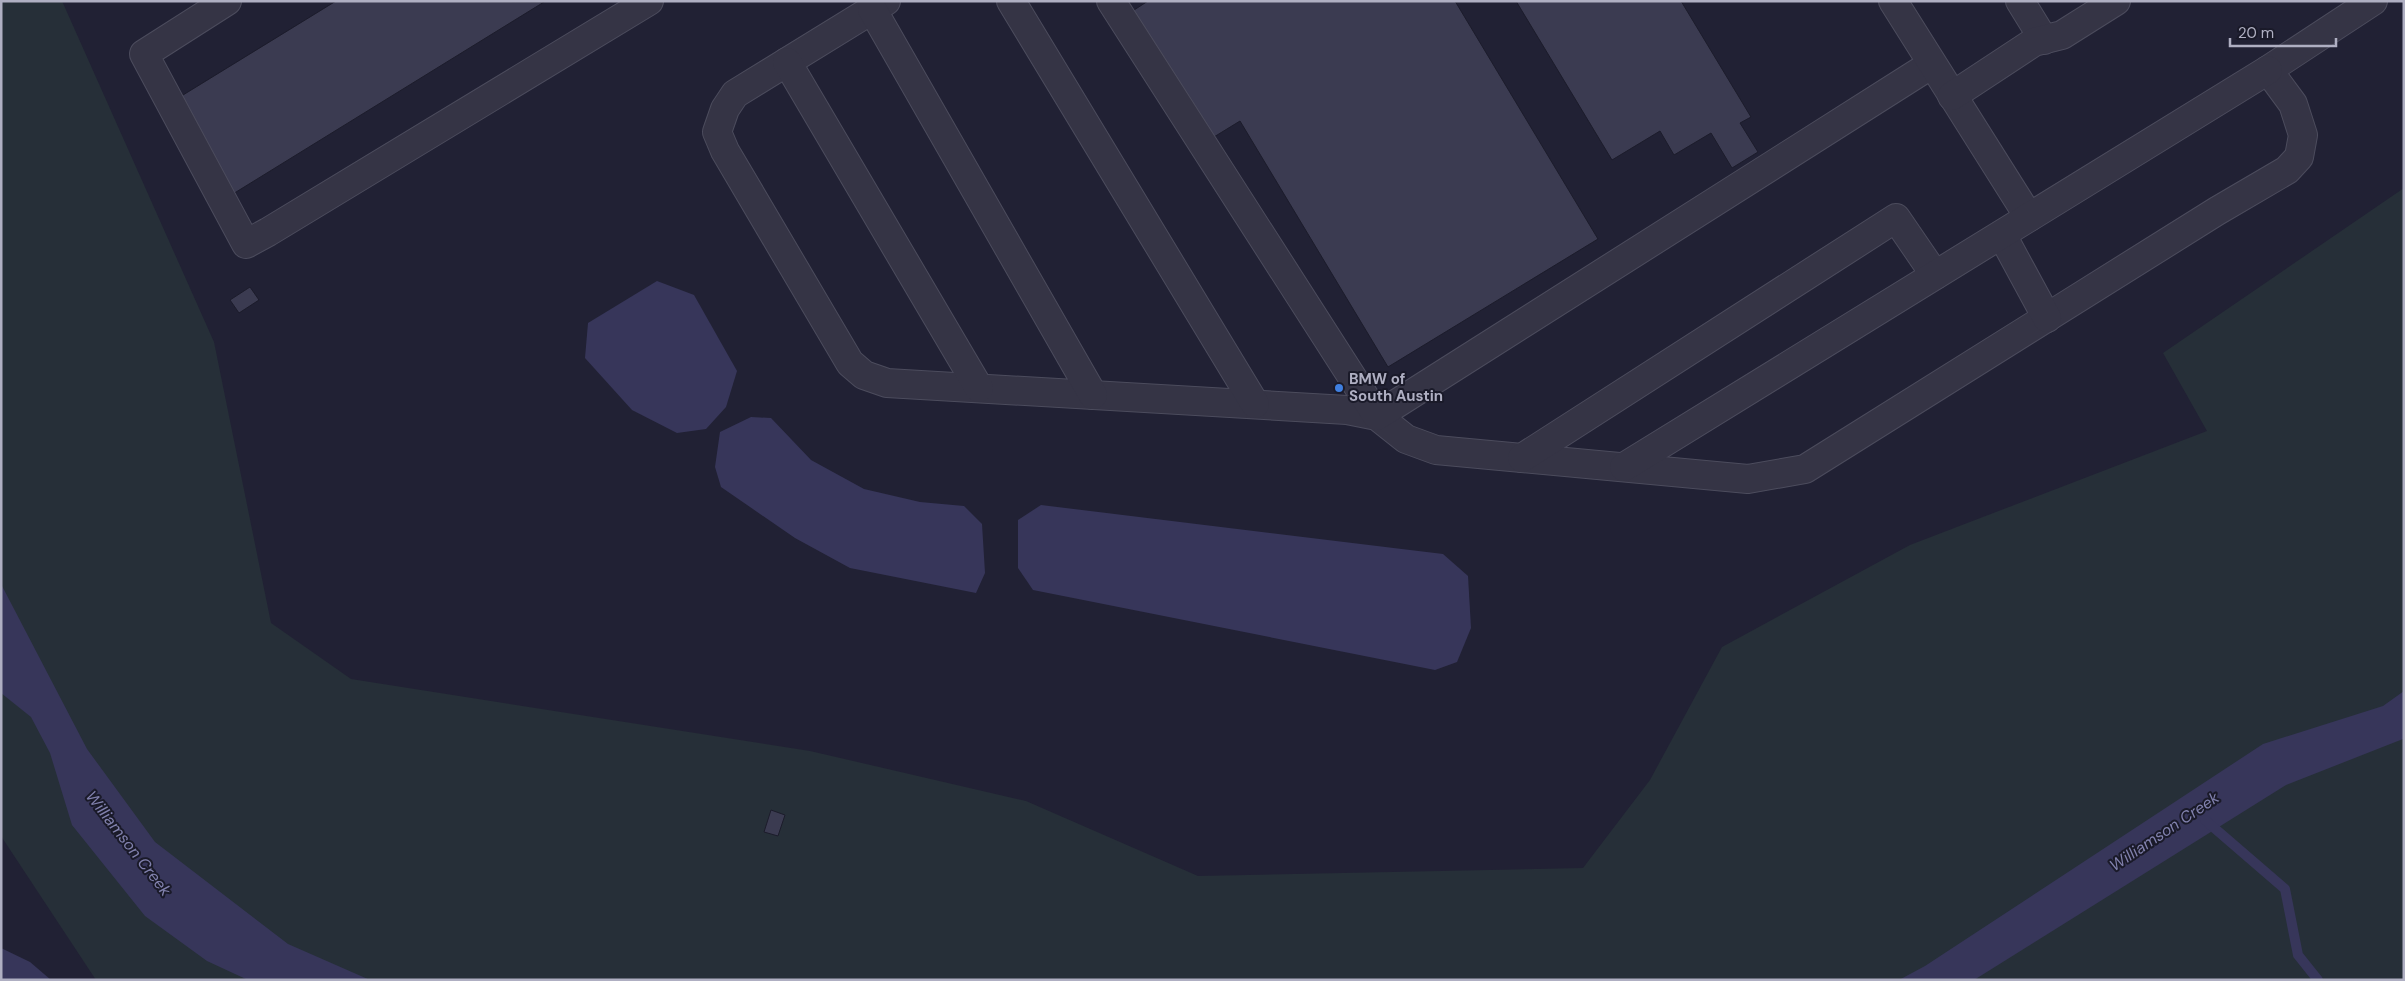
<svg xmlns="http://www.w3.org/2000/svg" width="2405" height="981" font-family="'DM Sans',sans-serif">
<rect width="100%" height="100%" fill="#212134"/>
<path fill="#262f38" d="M1 1H62L214 342 271 623 351 679 810 751 1026 801 1198 876 1583 868 1650 780 1722 647 1910 545 2207 431 2163 353 2404 188V980H96L1 836Z"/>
<g fill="#37365a">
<path d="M657 281 694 295 737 371 726 407 706 429 677 433 632 410 585 358 588 323Z"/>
<path d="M751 417 771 418 811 460 864 489 920 502 964 506 982 524 985 573 976 593 850 568 795 538 721 487 715 467 720 432Z"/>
<path d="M1041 505 1443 554 1468 576 1471 628 1457 662 1435 670 1033 590 1018 568V520Z"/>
<path d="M1 584 87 749 155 842 288 944 370 980H248L207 961 145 916 72 825 50 753 31 717 1 693Z"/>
<path d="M2404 691 2403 739 2286 785 1974 980H1899L1925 966 2263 744 2383 706Z"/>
<path d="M1 948 30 962 51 980H1Z"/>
</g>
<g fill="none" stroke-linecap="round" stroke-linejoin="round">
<path stroke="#37365a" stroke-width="10" d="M2205 820 2285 889 2298 955 2318 980"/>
</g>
<g fill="#3b3b51" stroke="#1c1c2b">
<path d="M336 1 544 2 228 197 170 103Z"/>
<path d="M1148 1H1455L1598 239 1388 367 1240 121 1209 140 1131 12Z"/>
<path d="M1516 1H1681L1751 117 1740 123 1758 152 1732 168 1711 133 1674 155 1660 131 1612 160Z"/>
<path d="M250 287 259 300 239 313 230 300Z"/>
<path d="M771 810 785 815 778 836 764 832Z"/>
</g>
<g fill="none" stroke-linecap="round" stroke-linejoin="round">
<g stroke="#4c4c5d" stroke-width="30">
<g id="minor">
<path d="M227 1 144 54 246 244 268 232 649 1"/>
<path d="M886 1 735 94 725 109 717 132 725 151 850 363 864 375 887 383 1347 410 1377 416 1406 439 1436 450 1748 479 1805 469 2217 211 2287 170 2299 157 2303 135 2293 104 2268 70 2373 1"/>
<path d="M1011 1 1255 404"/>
<path d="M1111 1 1377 416 1932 64"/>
<path d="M1893 1 2029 217"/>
<path d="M2020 1 2044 40"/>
<path d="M872 9 1093 395"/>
<path d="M787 62 979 388"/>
<path d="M1952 96 2034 42 2062 35 2116 1"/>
<path d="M2002 235 2047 318"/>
<path d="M1522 458 1896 218 1935 275"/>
<path d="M1624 467 2268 70"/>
</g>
</g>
<use href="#minor" stroke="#353445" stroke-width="28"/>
</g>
<circle fill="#3f7fe0" stroke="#1a1a29" stroke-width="2" cx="1339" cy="388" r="5"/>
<g text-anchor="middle" stroke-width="4" stroke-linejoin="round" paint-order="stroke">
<g font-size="15" font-weight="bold" fill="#afafc2" stroke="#1a1a29" text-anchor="start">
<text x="1349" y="384">BMW of<tspan x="1349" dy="17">South Austin</tspan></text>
</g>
<g font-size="16" font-style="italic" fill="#8181ad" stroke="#1a1a29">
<text transform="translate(2164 831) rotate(-34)" y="6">Williamson Creek</text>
<text transform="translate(129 843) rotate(52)" y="6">Williamson Creek</text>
</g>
</g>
<rect width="2405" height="981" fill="none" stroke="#afafc2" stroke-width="5"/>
<path d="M2230 38v8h106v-8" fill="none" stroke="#afafc2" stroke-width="2.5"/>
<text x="2238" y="38" font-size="15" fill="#afafc2" stroke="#1a1a29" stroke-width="4" paint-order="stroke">20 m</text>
</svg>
